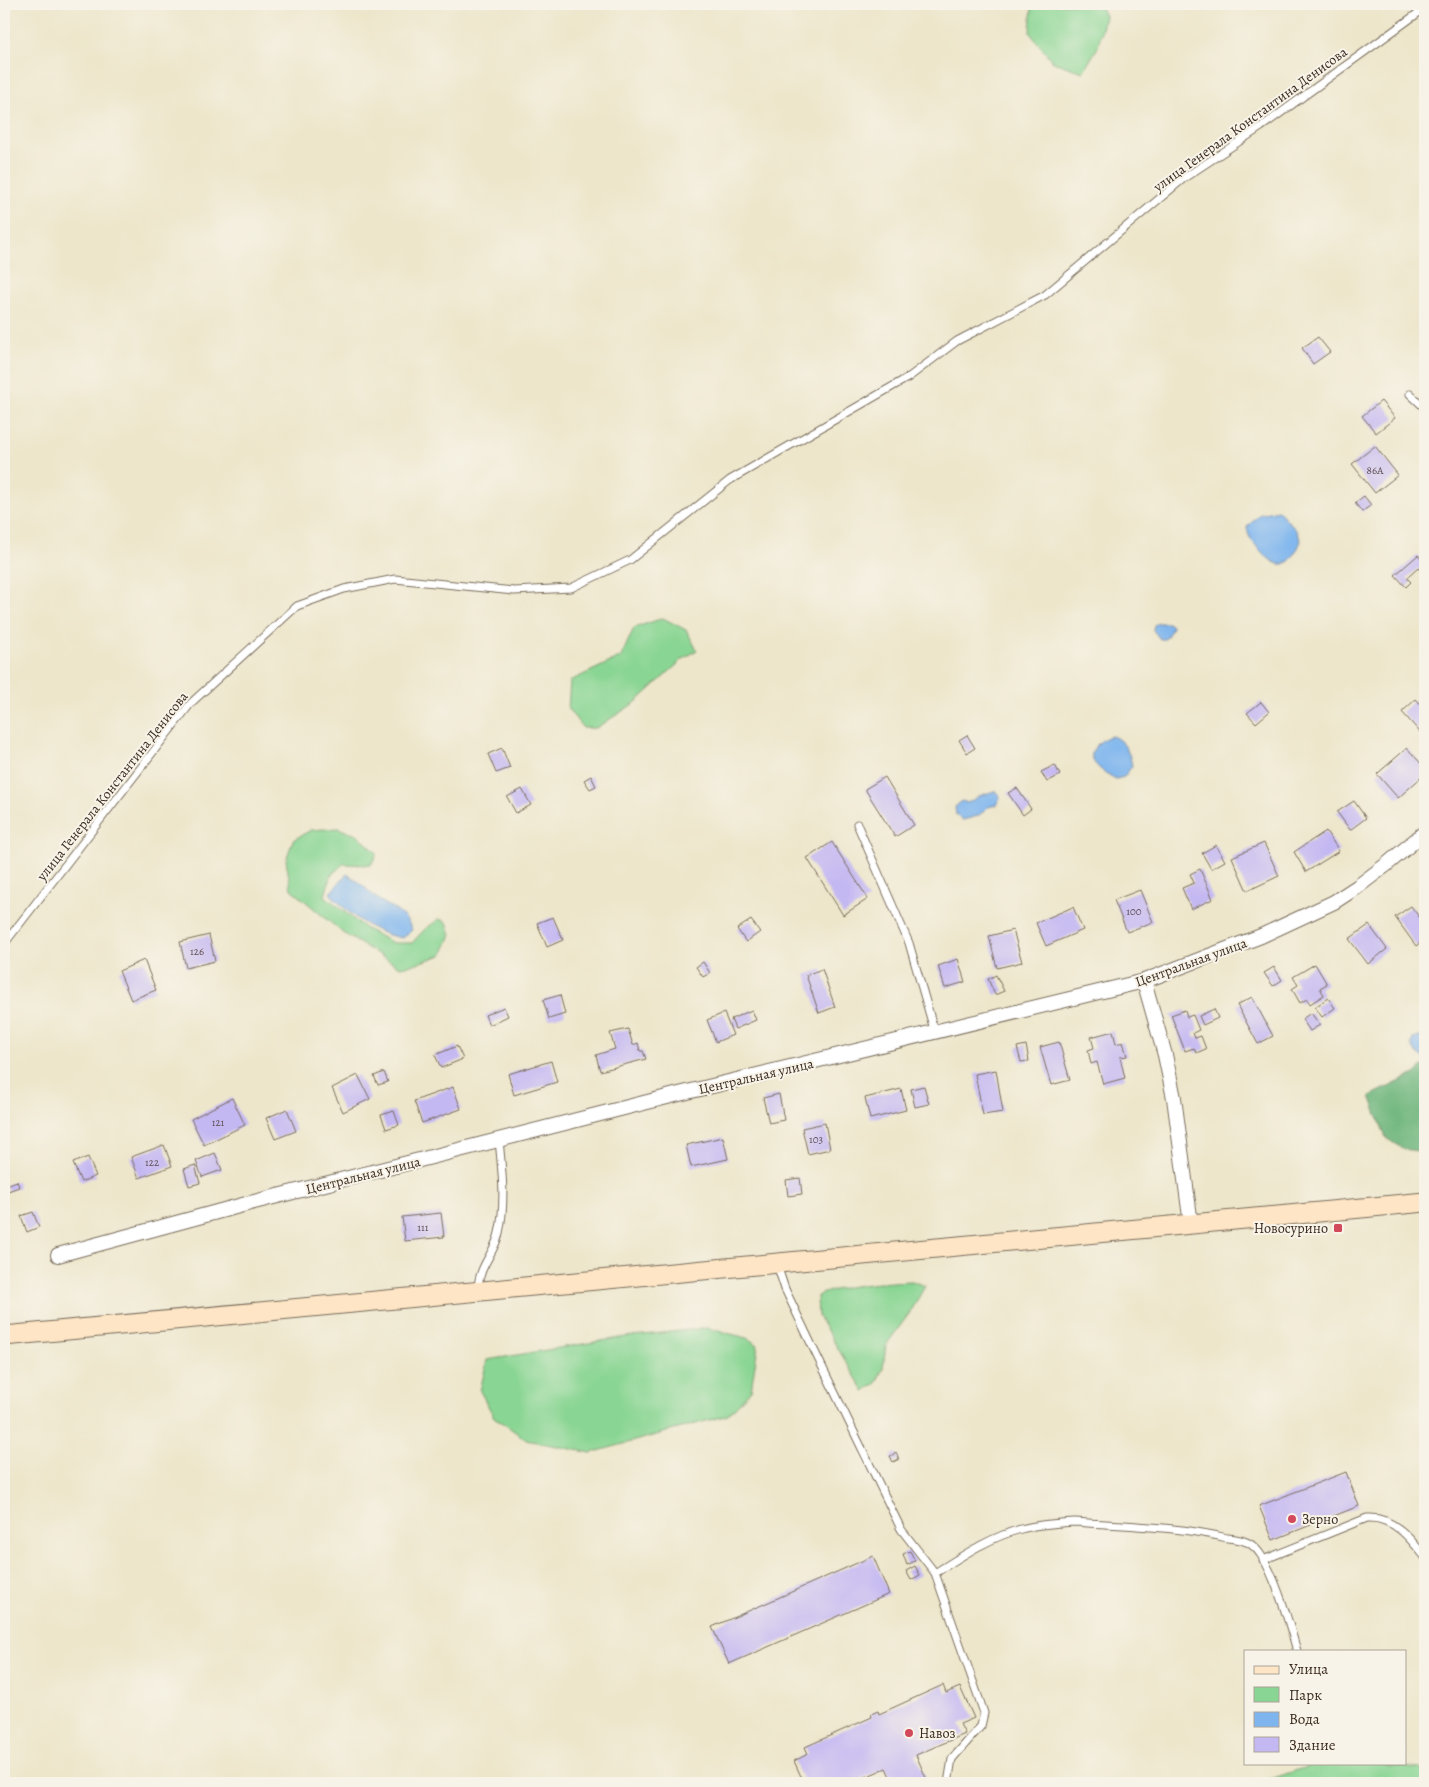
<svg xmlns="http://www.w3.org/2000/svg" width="1429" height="1787" font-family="Alegreya,serif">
<rect width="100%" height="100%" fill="#f7f3e8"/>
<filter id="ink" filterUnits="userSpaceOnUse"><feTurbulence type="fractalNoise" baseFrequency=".02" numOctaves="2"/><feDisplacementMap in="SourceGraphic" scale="10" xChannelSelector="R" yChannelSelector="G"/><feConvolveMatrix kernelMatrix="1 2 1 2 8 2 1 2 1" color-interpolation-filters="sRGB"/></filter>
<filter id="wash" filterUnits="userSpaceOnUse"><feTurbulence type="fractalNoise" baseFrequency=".0096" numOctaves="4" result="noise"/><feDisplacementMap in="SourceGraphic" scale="20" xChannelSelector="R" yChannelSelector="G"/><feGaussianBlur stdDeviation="1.12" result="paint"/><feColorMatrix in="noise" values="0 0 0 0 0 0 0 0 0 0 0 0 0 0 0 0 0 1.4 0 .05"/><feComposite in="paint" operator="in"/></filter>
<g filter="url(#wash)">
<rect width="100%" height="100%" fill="#ede6cb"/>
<g fill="#89d593" stroke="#628058">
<path d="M1032 4H1099L1105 16 1098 47 1083 72 1053 62 1030 33Z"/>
<path d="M663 618 686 630 697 650 682 660 635 703 596 728H583L568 709 570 681 621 657 634 628Z"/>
<path d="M338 828 359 836 377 853 371 865 343 864 330 877 325 896 366 929 393 943H412L424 930 439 919 447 922 451 935 442 955 411 965 400 967 344 934 291 889 286 860 293 840 311 830Z"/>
<path d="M912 1281 925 1286 911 1311 886 1345 883 1368 876 1383 864 1391 818 1316 817 1296C840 1285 886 1282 912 1281Z"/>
<path d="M707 1328 747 1338 758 1345 751 1390 728 1415 591 1453 527 1440 494 1417 480 1391 487 1360 625 1337Z"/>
<path d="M1318 1763H1366L1420 1769 1425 1772V1783H1259Z"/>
</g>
<path fill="#6eb67d" stroke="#54704e" d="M1425 1065V1152L1403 1149 1386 1138 1370 1096 1415 1074Z"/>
<g fill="#7eb5ee" stroke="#5c7086">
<path d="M1278 510 1296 530 1301 541C1290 567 1281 573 1260 550 1253 542 1248 538 1247 527L1260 514Z"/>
<path d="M1158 623H1168L1172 626 1171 630 1165 639H1160L1153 630 1154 625Z"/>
<path d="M1112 736C1125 741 1130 753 1132 766L1124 777 1116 779C1103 772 1081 759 1098 744 1102 740 1106 737 1112 736Z"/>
<path d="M994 791 999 794 1000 798 996 805 988 807 978 816 963 820 956 815 955 807 962 801 968 803 979 796Z"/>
<path d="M347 874C358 880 365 888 374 896 388 908 405 911 412 930L403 938C374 934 349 915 330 893Z"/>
<path d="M1416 1037H1425V1058L1416 1053 1411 1045 1413 1038Z"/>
</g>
<g id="blocks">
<g fill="#c4b8f2">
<path d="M1318 337 1330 352 1313 364 1302 348Z"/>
<path d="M1381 401 1395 418 1376 433 1362 416Z"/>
<path d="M1375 446 1398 475 1375 493 1352 464Z"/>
<path d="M1364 496 1371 505 1362 512 1355 503Z"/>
<path d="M1418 555 1425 563V574L1424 575 1418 568 1407 578 1411 582 1406 587 1395 575Z"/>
<path d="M1416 699 1425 709V738L1402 712Z"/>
<path d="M1261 702 1269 712 1256 723 1247 713Z"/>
<path d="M967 735 975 748 967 753 959 740Z"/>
<path d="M502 748 510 768 496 773 488 754Z"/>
<path d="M1407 748 1425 768V774L1398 798 1377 774Z"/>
<path d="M1055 765 1060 775 1047 782 1041 772Z"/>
<path d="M591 776 596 786 590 789 584 780Z"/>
<path d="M885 777 914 825 895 837 865 789Z"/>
<path d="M1017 788 1031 809 1023 815 1008 793Z"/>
<path d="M522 789 531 805 516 813 507 797Z"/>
<path d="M1354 801 1366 818 1350 830 1337 812Z"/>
<path d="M1326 831 1339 851 1306 872 1294 852Z"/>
<path d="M832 842 868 899 843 915 807 858Z"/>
<path d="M1264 843 1279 876 1247 891 1232 857Z"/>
<path d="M1216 845 1225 861 1211 869 1202 853Z"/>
<path d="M1200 869 1213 899 1191 909 1182 888 1194 883 1190 874Z"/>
<path d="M1140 890 1153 922 1127 932 1114 900Z"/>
<path d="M1411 906 1425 925V939L1416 946 1395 917Z"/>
<path d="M1073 907 1083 930 1046 946 1036 923Z"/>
<path d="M553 917 563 940 547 947 537 923Z"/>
<path d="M751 920 760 932 746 942 737 929Z"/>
<path d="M1369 925 1387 949 1368 964 1349 939Z"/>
<path d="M1013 930 1022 962 997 968 989 936Z"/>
<path d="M209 935 215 961 186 968 180 942Z"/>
<path d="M958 959 965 982 945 988 938 966Z"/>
<path d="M144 960 156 990 131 1000 119 971Z"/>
<path d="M703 962 710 973 703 977 696 967Z"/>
<path d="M1315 964 1327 984 1320 988 1324 995 1310 1004 1307 999 1300 1003 1292 989 1298 985 1293 977Z"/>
<path d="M1274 967 1282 980 1273 986 1264 973Z"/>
<path d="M822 969 835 1007 819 1013 806 975Z"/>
<path d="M996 975 1004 991 995 995 988 979Z"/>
<path d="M560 995 565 1014 549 1019 543 1000Z"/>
<path d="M1252 997 1273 1036 1258 1044 1237 1005Z"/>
<path d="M1328 998 1335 1008 1322 1017 1315 1007Z"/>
<path d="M504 1007 508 1016 489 1025 485 1015Z"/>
<path d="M1214 1009 1218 1018 1203 1025 1199 1016Z"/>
<path d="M752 1010 756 1020 735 1029 731 1019Z"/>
<path d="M1185 1010 1187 1017 1193 1015 1199 1030 1193 1033 1195 1038 1201 1036 1206 1049 1196 1053 1194 1048 1185 1051 1171 1015Z"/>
<path d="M724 1013 733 1035 716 1042 707 1020Z"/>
<path d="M1311 1013 1320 1025 1310 1031 1302 1019Z"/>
<path d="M628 1029 633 1045 638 1043 640 1051H643L646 1059 600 1071 596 1055 615 1049 610 1033Z"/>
<path d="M1113 1031 1116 1044 1123 1042 1127 1056 1120 1057 1125 1078 1103 1084 1097 1062 1091 1064 1088 1050 1094 1048 1091 1037Z"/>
<path d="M1059 1042 1070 1080 1051 1085 1040 1047Z"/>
<path d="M1026 1045 1029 1061 1021 1062 1017 1047Z"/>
<path d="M457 1046 463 1059 441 1068 435 1055Z"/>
<path d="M551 1061 557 1082 514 1095 508 1074Z"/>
<path d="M996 1070 1003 1112 983 1115 975 1074Z"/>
<path d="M384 1072 388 1082 378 1085 374 1076Z"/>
<path d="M358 1075 370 1099 343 1112 332 1088Z"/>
<path d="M924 1086 929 1104 915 1107 911 1089Z"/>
<path d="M453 1087 461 1109 422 1123 414 1101Z"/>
<path d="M901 1089 906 1110 870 1119 865 1098Z"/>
<path d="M779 1094 784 1120 769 1123 763 1098Z"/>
<path d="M232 1098 245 1125 204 1145 191 1119Z"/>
<path d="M287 1109 296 1131 275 1139 266 1118Z"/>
<path d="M394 1111 399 1125 386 1129 381 1115Z"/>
<path d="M825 1123 830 1149 808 1154 802 1128Z"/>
<path d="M723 1137 728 1159 691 1167 686 1145Z"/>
<path d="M164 1145 172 1166 139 1178 131 1157Z"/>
<path d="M215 1153 222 1170 202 1177 196 1161Z"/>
<path d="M88 1157 96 1176 81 1182 73 1163Z"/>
<path d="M195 1165 200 1183 189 1186 184 1169Z"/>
<path d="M800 1178 802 1194 788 1196 786 1180Z"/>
<path d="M17 1181 19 1187 8 1191 6 1185Z"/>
<path d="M33 1212 39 1227 27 1232 21 1216Z"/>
<path d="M441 1213 444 1237 405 1241 402 1217Z"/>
<path d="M896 1453 899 1459 893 1462 890 1456Z"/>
<path d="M1346 1472 1359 1506 1273 1540 1259 1506Z"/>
<path d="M910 1551 915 1561 907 1565 903 1554Z"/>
<path d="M873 1556 889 1594 729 1664 712 1627Z"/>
<path d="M915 1566 920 1575 911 1580 906 1571Z"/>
<path d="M943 1685 946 1693 960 1687 974 1718 960 1724 965 1734 916 1755 928 1782 934 1779 936 1783H893L886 1768 852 1783H804L794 1761 808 1754 805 1747 872 1717 871 1714 878 1711 879 1714Z"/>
</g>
</g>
</g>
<g filter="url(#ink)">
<use href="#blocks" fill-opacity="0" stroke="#796c5b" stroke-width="1"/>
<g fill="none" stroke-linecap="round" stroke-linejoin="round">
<g stroke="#796c5b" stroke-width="9">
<g id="lane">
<path d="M1410 394 1425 408"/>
<path d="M857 824 909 943 935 1033"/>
<path d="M4 944 191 703 297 606 344 589 395 579 514 591 571 588 630 560 730 480 909 377 957 341 1045 295 1184 178 1261 127 1425 8"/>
<path d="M777 1265 785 1289 816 1354 901 1529 935 1573 984 1713 981 1726 952 1759 948 1783"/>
<path d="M478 1290C478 1266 495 1253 499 1233 506 1202 502 1171 499 1140"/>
<path d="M1263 1560 1367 1518C1393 1516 1411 1539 1425 1557"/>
<path d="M935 1573C962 1556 990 1537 1021 1529 1039 1524 1057 1523 1075 1522 1125 1526 1178 1526 1227 1538 1236 1539 1246 1540 1253 1546 1272 1561 1290 1626 1297 1651"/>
</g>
</g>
<g stroke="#796c5b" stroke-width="16">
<g id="street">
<path d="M1144 981 1165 1055 1174 1098 1191 1224"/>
<path d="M58 1255 250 1203 675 1095 1144 981 1261 936 1334 902 1357 887 1386 865 1425 832"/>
</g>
</g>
<g stroke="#796c5b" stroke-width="21">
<path id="secondary" d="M4 1336C478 1291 952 1250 1425 1202"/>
</g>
<use href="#lane" stroke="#fff" stroke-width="7"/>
<use href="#street" stroke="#fff" stroke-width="14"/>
<use href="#secondary" stroke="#fde5c5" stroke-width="19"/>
</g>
</g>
<g fill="#d1495b" stroke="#f7f3e8" stroke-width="2">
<rect x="1333" y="1223" width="10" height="10" rx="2.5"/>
<circle cx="1292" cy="1519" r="5"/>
<circle cx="909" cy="1733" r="5"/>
</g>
<g text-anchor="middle" stroke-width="4" stroke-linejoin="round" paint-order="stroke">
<g font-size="11" fill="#5d4e53">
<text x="1375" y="474">86А</text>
<text x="1134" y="915">100</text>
<text x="197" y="955">126</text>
<text x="218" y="1126">121</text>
<text x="816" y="1143">103</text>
<text x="152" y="1166">122</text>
<text x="423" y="1231">111</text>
</g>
<g font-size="14" fill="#3b2a1e" stroke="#f7f3e8">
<text transform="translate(1250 119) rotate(-36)" y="5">улица Генерала Константина Денисова</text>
<text transform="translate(112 786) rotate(-52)" y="5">улица Генерала Константина Денисова</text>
<text transform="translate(1191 962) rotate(-20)" y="5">Центральная улица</text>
<text transform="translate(756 1076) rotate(-13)" y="5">Центральная улица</text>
<text transform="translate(363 1175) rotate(-14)" y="5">Центральная улица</text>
</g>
<g font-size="14" fill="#3b2a1e" stroke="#f7f3e8" text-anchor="start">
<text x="1328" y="1233" text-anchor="end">Новосурино</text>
<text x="1302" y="1524">Зерно</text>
<text x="919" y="1738">Навоз</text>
</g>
</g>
<rect width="1429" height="1787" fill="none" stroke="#f7f3e8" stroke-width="20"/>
<rect x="1244" y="1650" width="162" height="115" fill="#f7f3e8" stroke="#aca397"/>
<rect x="1254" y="1666" width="25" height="8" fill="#fde5c5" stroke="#aca397"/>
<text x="1289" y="1674" font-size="15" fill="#3b2a1e">Улица</text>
<rect x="1254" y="1687" width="25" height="15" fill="#89d593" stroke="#aca397"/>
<text x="1289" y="1700" font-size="15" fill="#3b2a1e">Парк</text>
<rect x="1254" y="1712" width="25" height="15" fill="#7eb5ee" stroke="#aca397"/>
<text x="1289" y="1724" font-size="15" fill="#3b2a1e">Вода</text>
<rect x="1254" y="1737" width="25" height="15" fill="#c4b8f2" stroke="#aca397"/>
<text x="1289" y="1750" font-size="15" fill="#3b2a1e">Здание</text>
</svg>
